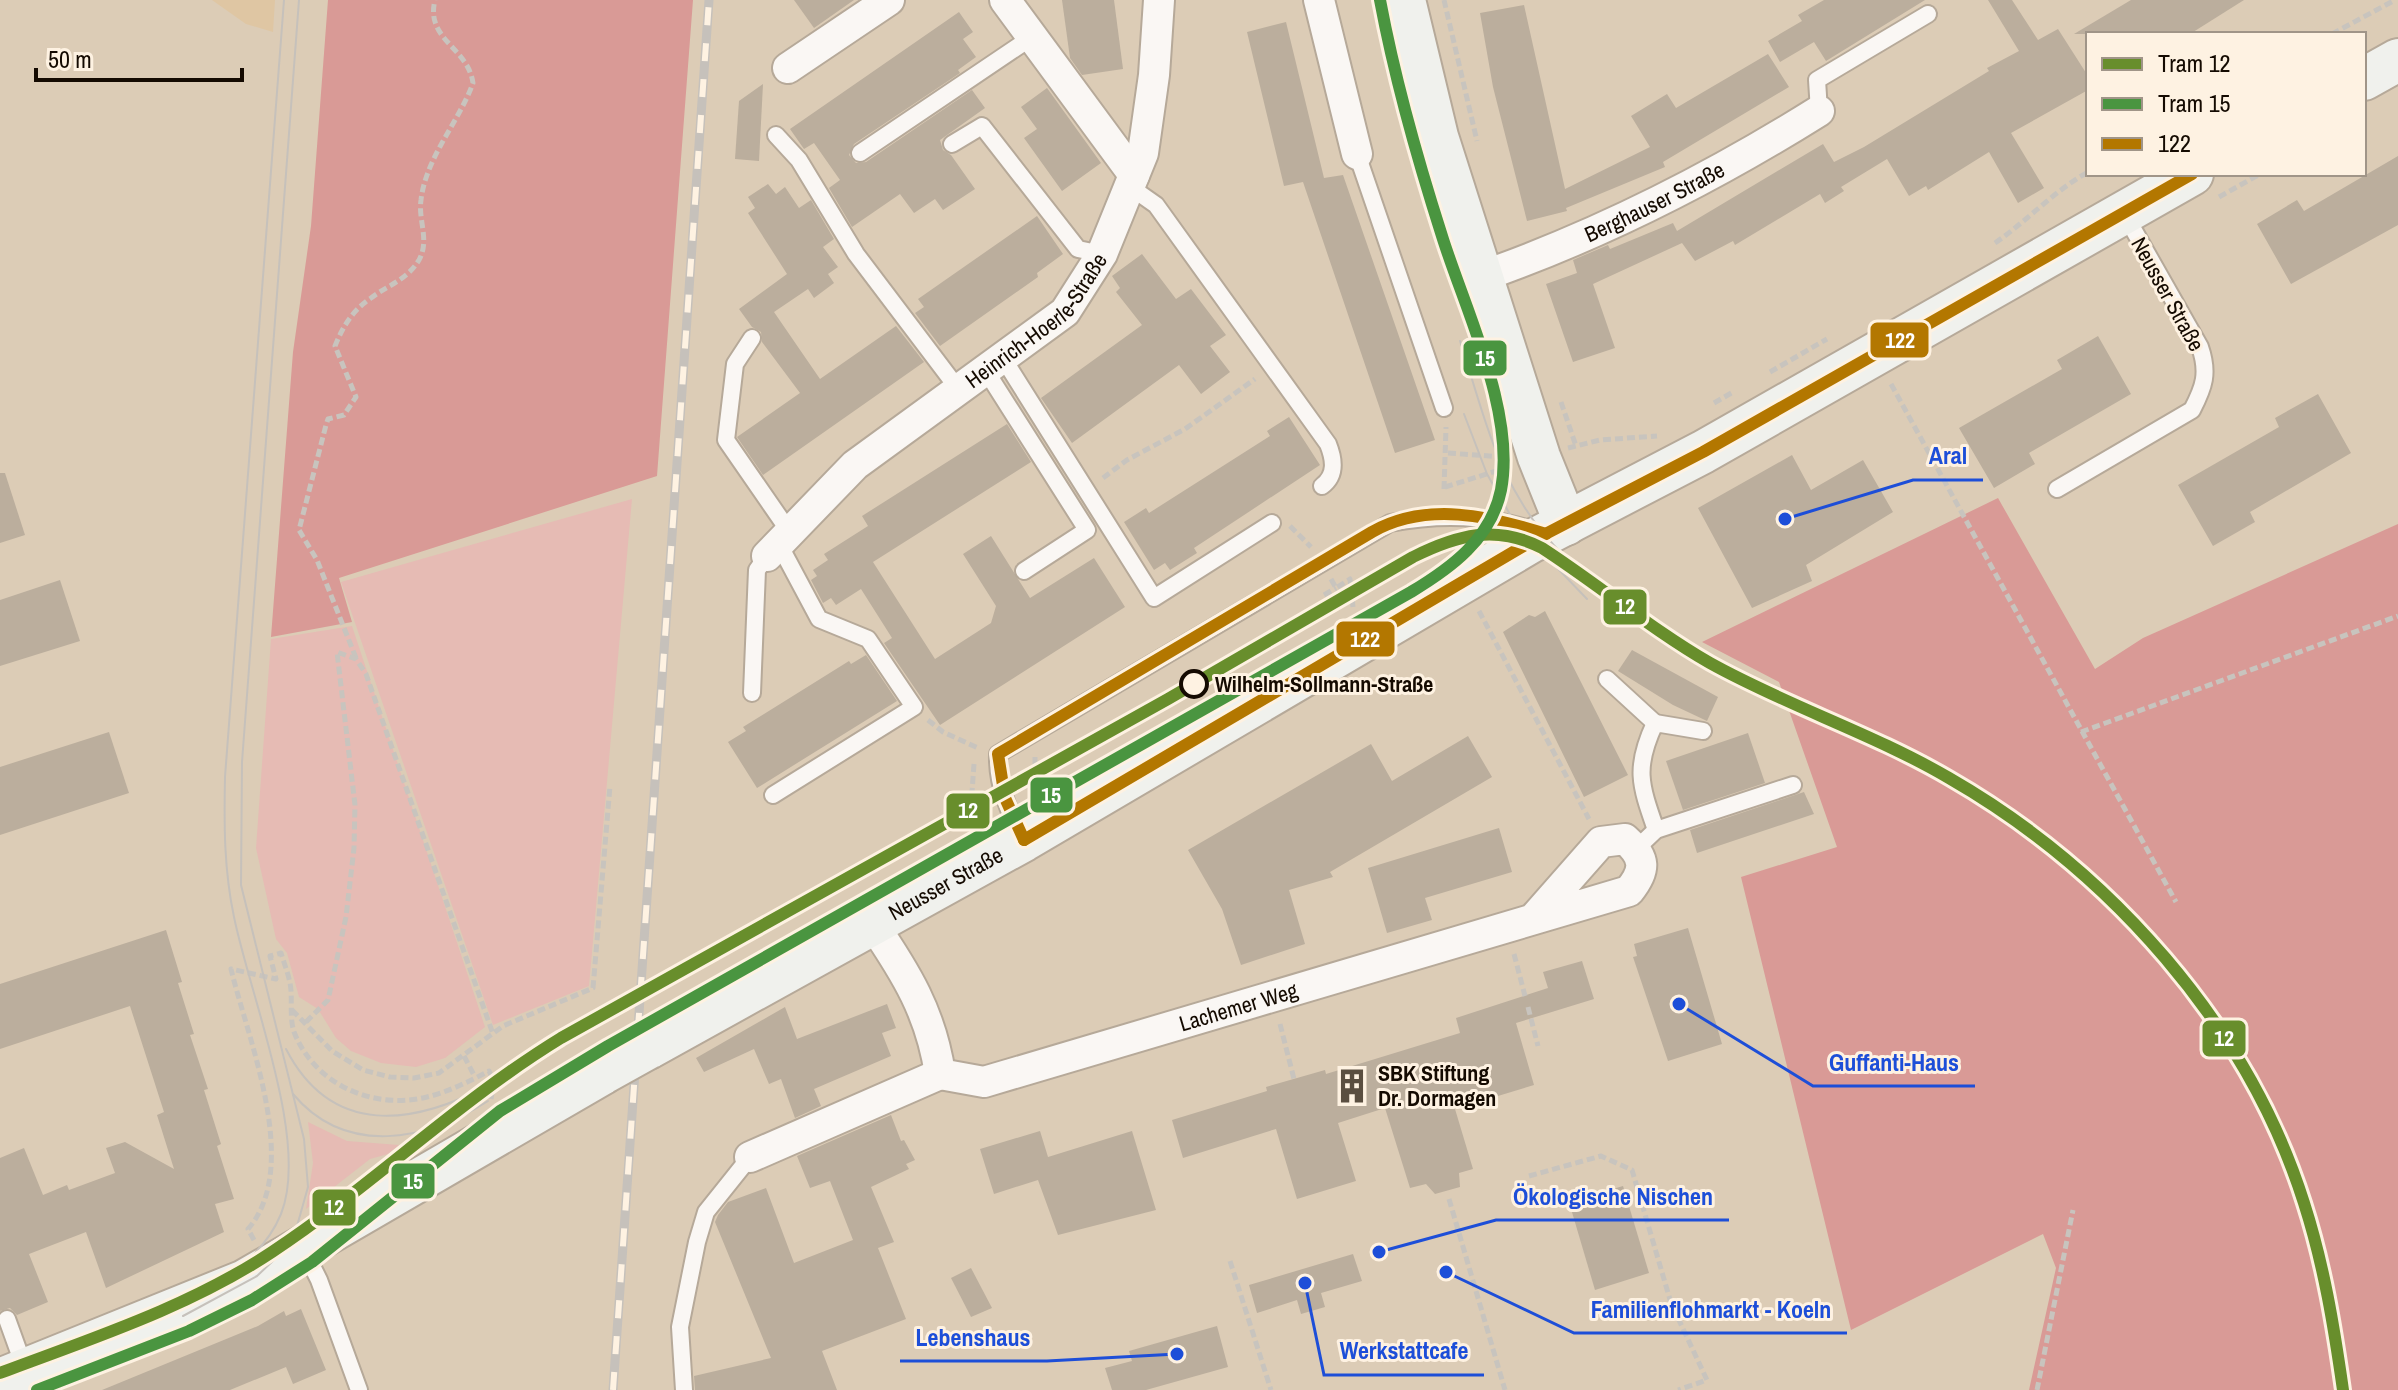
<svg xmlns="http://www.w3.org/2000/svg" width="2398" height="1390" font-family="'Archivo Narrow',sans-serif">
<rect width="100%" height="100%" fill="#dcccb6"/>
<path fill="#dfc6a3" d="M212 0H275L273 32 246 24Z"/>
<g fill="#e6bbb4">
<path d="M632 499 589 986 493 1025 341 582Z"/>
<path d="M352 626 485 1027 445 1058 416 1067 381 1063 351 1051 336 1038 318 1009 299 997 287 953 276 939 256 848 271 639Z"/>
<path d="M308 1122 347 1141 399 1145 388 1154 370 1159 306 1209 313 1163Z"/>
</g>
<g fill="#d99a96">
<path d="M328 0H693L657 476 339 578 352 622 271 637 293 352 311 226Z"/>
<path d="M1998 498 2095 669 2143 638 2398 524V1390H2029L2056 1268 2043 1234 1851 1330 1741 877 1837 847 1779 682 1702 642Z"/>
</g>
<g fill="#bbae9d">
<path d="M794 0H854L814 28Z"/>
<path d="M1062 0H1114L1123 69 1082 75 1070 58Z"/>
<path d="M1824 0H1925L1826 61 1814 42 1780 62 1768 41 1802 21 1798 15Z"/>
<path d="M1988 0H2012L2038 40 2058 29 2088 76V90L2011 133 2044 188 2018 203 1989 152 1928 190 1926 186 1909 196 1887 159 1841 187 1844 191 1825 203 1820 194 1735 245 1733 241 1695 261 1682 243 1593 284 1615 348 1573 362 1546 284 1577 273 1573 260 1608 245 1610 249 1673 223 1677 231 1823 144 1834 162 1864 147 1989 71 1987 68 2019 51Z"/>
<path d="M2131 0H2244L2190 34H2074Z"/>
<path d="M1524 5 1565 189 1650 147 1631 116 1667 94 1676 108 1768 54 1789 87 1663 162 1665 167 1566 208 1567 211 1527 221 1493 87 1480 13Z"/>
<path d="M959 12 973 32 963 39 976 57 958 70 960 73 854 144 849 155 856 163 866 162 972 90 985 108 940 140 943 150 951 155 975 189 943 210 935 199 914 213 900 194 852 227 829 188 840 180 814 143 804 149 790 129Z"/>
<path d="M1286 22 1324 178 1343 175 1435 440 1395 453 1303 182 1284 186 1247 32Z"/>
<path d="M763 84 759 161 735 159 739 101Z"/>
<path d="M1047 88 1101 163 1062 191 1024 138 1037 129 1021 107Z"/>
<path d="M2398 156V225L2291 284 2257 224 2297 200 2304 211Z"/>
<path d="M768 184 776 194 785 187 799 208 811 200 834 239 823 247 838 267 828 274 834 283 814 298 808 289 774 312 820 379 896 326 924 362 763 475 737 437 800 393 762 342 761 332 752 327 739 309 787 274 748 213 755 208 748 197Z"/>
<path d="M1037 216 1063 254 1037 273 1038 277 940 346 915 313 924 307 918 299Z"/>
<path d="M1142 254 1176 299 1191 289 1226 335 1210 346 1230 372 1201 394 1179 365 1072 443 1041 398 1142 325 1116 292 1120 288 1112 276Z"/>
<path d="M2098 336 2131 394 2029 453 2035 464 1994 488 1959 428 2062 369 2057 360Z"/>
<path d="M2318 394 2351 453 2250 512 2255 522 2213 546 2178 485 2279 427 2275 418Z"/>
<path d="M1289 417 1320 465 1194 548 1197 553 1170 570 1165 563 1154 570 1124 522 1146 508 1149 513 1270 436 1267 431Z"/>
<path d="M1007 424 1031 462 873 562 935 659 991 623 996 606 963 554 991 536 1030 598 1094 558 1125 607 940 725 884 643 892 638 861 589 836 605 831 598 823 603 811 580 817 576 813 570 828 560 824 554 868 526 862 516Z"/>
<path d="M1792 455 1811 490 1863 460 1893 512 1806 565 1812 581 1752 608 1698 508Z"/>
<path d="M0 473H5L25 535 0 543Z"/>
<path d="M60 580 80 641 0 666V600Z"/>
<path d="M1545 611 1628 775 1584 797 1503 632 1529 615 1535 617Z"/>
<path d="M1632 650 1718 697 1707 721 1673 705 1618 671Z"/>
<path d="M866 655 897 701 757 788 728 742 746 731 743 727 849 661 851 664Z"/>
<path d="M109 732 129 793 0 835V767Z"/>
<path d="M1748 733 1765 783 1683 810 1666 761Z"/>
<path d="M1468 736 1492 777 1330 872 1333 877 1289 890 1305 944 1241 965 1222 909 1188 850 1371 744 1392 781Z"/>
<path d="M1804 792 1814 814 1697 853 1690 830Z"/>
<path d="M1499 828 1512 872 1425 898 1432 920 1387 933 1368 868Z"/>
<path d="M1688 928 1722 1044 1668 1061 1633 957 1637 956 1634 944Z"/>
<path d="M166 930 182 982 178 983 194 1034 190 1035 208 1089 204 1090 221 1144 217 1146 234 1199 215 1204 224 1232 106 1288 86 1232 29 1254 48 1302 17 1315 10 1308 0 1311V1158L24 1148 43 1195 67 1185 69 1190 115 1173 106 1148 125 1142 174 1169 157 1115 164 1112 130 1006 0 1049V984Z"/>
<path d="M1582 961 1594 999 1516 1023 1534 1085 1455 1109 1473 1169 1459 1173 1460 1187 1435 1194 1426 1184 1410 1188 1385 1108 1338 1123 1356 1181 1297 1199 1276 1129 1183 1158 1172 1120 1267 1091 1266 1087 1325 1070 1326 1074 1460 1033 1456 1018 1548 988 1543 972Z"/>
<path d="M887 1004 896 1028 882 1033 891 1056 814 1089 821 1106 795 1118 781 1079 769 1084 754 1049 704 1072 696 1058 785 1007 797 1039Z"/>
<path d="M891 1115 901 1141 904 1140 915 1160 906 1164 909 1169 871 1187 894 1242 878 1248 906 1319 822 1351 837 1390H695L694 1376 771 1358 715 1222 718 1215 728 1202 766 1188 794 1263 853 1240 830 1181 810 1188 797 1156Z"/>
<path d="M1040 1131 1048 1157 1132 1131 1156 1210 1058 1235 1038 1180 994 1194 980 1149Z"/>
<path d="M1623 1186 1649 1273 1595 1290 1569 1202Z"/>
<path d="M1353 1254 1362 1281 1321 1293 1325 1307 1301 1314 1297 1300 1257 1313 1249 1285Z"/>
<path d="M971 1268 992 1308 971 1317 951 1278Z"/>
<path d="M301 1309 326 1370 293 1384 286 1367 230 1390H102L258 1326 284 1311 286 1316Z"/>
<path d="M1217 1326 1228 1367 1146 1390H1112L1105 1368 1132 1361 1129 1351Z"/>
</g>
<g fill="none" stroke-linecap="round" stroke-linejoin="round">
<g stroke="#b6a999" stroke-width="20">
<g id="lane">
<path d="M1819 111 1817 80 1928 14"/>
<path d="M776 135 799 160 856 254 959 390"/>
<path d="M952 144 982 126 1078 249 1102 254"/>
<path d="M860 153 1032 37"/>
<path d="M1357 154 1444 408"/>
<path d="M1129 186 1156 205 1328 444C1334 459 1337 475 1322 486"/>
<path d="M752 338 735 364 726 440 791 534"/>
<path d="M1003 358 1154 598 1272 523"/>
<path d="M986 371 1087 530 1024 571"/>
<path d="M2057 489 2192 410C2204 387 2209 373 2200 347L2124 213"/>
<path d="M1607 679 1655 723"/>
<path d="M752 693 757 570 767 556"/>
<path d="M773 795 914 707 868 639 819 619 780 546"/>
<path d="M1656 830C1640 784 1634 768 1655 723L1703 731"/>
<path d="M1024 840C1009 813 997 785 998 754L1390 523C1443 513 1485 515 1537 531"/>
<path d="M1636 849 1656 830 1793 785"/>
<path d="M303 1248 319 1280 359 1390"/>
<path d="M7 1319 25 1369"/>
<path d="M684 1390 680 1327 697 1242 706 1212 750 1157"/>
</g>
</g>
<g stroke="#b6a999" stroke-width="34">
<g id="street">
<path d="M1005 0 1134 175"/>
<path d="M1319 0 1357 154"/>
<path d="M788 68 889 0"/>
<path id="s1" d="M1480 277C1600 235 1712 178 1819 111"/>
<path id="s2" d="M767 556 855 465 1065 312 1102 254 1143 153 1154 75 1159 0"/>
<path id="s3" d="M940 1074 984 1082 1629 891C1646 870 1646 858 1625 839L1601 842 1534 918"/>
<path d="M750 1157 940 1074C931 1013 906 973 872 923"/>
</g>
</g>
<g stroke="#b6a999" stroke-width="46">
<g id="secondary">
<path d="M1404 0 1437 137 1539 457 1566 524"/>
<path d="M2364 79 2398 60"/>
<path id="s4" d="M648 1048 1024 840 1532 541 1703 452 2192 174"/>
<path d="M0 1380 245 1281 603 1073"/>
</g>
</g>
<g stroke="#c8c4be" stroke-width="5" stroke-dasharray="8 4" stroke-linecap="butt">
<path d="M1444 0 1477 141"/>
<path d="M2332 34 2395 0"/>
<path d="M2219 197 2260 174"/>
<path d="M1995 243C2027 221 2054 191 2088 172"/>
<path d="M1770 372 1827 339"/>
<path d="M1891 384 2176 902"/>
<path d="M1561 402 1576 446"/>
<path d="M1714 403 1733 392"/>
<path d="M1568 448 1600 440 1657 436"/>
<path d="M1448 453 1503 457"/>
<path d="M1103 478 1127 460 1185 429 1255 379"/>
<path d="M1445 487 1509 467"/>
<path d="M1444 489 1446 427"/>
<path d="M1290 526 1311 547"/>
<path d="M1331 579 1336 588 1350 579 1353 607"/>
<path d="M1324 595 1336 588"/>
<path d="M1479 611 1589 819"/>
<path d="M356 658 317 560 299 530 326 425 328 419 344 415 356 397 335 346C343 326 353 310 371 298 388 285 407 280 419 260 430 240 418 221 421 200 426 157 459 122 473 83 468 47 425 40 435 0"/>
<path d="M928 720 943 732 978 748"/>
<path d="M2081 732 2398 616"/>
<path d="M1035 757V795"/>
<path d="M974 764 972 792 986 823"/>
<path d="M1514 954 1525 996"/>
<path d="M1528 1007 1538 1046"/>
<path d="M292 1010 332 1051 363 1070 390 1077 414 1078 439 1073 503 1026 593 988 610 786"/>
<path d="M306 1022 328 1000 346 917 354 848 355 805 337 652 356 659 366 674 493 1034"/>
<path d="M1280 1024 1294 1079"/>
<path d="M464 1056 475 1077"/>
<path d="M1529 1176 1601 1156 1632 1170 1671 1303 1707 1380 1678 1390"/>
<path d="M1449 1199 1505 1390"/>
<path d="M254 1240 248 1229C302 1167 248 1040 231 969L276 979 270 956 281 953C284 963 288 973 290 983 293 998 289 1017 294 1032 315 1085 373 1110 427 1097 448 1092 470 1081 489 1071L494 1081 491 1099"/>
<path d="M1230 1261 1271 1390"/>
<path d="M2037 1390 2073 1210"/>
</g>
<use href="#lane" stroke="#faf7f4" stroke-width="16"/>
<use href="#street" stroke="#faf7f4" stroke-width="30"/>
<use href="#secondary" stroke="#f0f1ed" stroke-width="42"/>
<g stroke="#c6c1bb" stroke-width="2">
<path d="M1460 341C1478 395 1491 454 1522 503 1544 541 1583 575 1616 602"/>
<path d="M1464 414 1487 474 1516 525 1587 599"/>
<path d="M286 1049C332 1138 414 1125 489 1085"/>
<path d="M293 1094C346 1157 426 1141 488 1101"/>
<path d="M177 1303C219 1283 262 1260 281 1214 310 1142 250 996 234 917 224 870 224 825 225 777L284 0"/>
<path d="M183 1316 257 1276 276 1258 297 1226 308 1187 304 1139 241 885 242 762 299 0"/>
</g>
<g stroke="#c6c1bb" stroke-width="9">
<path id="rail" d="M613 1390 709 0"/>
</g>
<use href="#rail" stroke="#fef2e2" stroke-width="6" stroke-dasharray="18" stroke-linecap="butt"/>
<g stroke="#b6a999" stroke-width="46" stroke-linecap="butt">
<path id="secondary-bridge" d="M603 1073 648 1048"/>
</g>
<use href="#secondary-bridge" stroke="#f0f1ed" stroke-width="42"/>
<g stroke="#fef2e2" stroke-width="18">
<g id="bus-1">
<path d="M1024 840 1532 541 1703 452 2192 174"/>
<path d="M1024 840 1005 798 998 754 1372 532C1427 501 1489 516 1546 534"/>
</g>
</g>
<use href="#bus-1" stroke="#b37700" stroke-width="12"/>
<g stroke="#fef2e2" stroke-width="18">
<path id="tram-1" d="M0 1373C93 1338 189 1307 272 1252 372 1186 458 1101 561 1038L1168 699 1413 557C1457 535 1496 524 1542 548 1599 585 1651 629 1710 663 1787 706 1872 733 1949 778 2109 870 2248 1025 2304 1203 2324 1265 2334 1327 2343 1390"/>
</g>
<g stroke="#fef2e2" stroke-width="18">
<path id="tram-2" d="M37 1390 189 1331 252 1300 312 1262 500 1111 608 1046 1411 592C1451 568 1491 539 1501 490 1516 412 1465 310 1442 236 1417 158 1395 80 1380 0"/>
</g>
<use href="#tram-1" stroke="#688e2c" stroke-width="12"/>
<use href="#tram-2" stroke="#4a9540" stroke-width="12"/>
</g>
<defs>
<g id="building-bare" transform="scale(2.76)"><path d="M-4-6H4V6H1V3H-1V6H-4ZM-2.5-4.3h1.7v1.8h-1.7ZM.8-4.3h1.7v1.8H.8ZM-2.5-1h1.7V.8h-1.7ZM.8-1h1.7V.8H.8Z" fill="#5a4e40" stroke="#fef2e2" stroke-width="2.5" paint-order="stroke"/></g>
</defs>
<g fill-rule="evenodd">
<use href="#building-bare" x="1352" y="1086"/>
</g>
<circle fill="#fef2e2" stroke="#140a01" stroke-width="4" cx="1194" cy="684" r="13"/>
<g text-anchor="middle" stroke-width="6" stroke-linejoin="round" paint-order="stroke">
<g font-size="22" fill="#140a01" stroke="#fef2e2">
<text dy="8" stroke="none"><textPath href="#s1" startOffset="190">Berghauser Straße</textPath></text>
<text transform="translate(2168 294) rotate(61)" y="8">Neusser Straße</text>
<text dy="8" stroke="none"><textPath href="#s2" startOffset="360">Heinrich-Hoerle-Straße</textPath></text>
<text dy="8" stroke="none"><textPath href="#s4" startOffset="340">Neusser Straße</textPath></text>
<text dy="8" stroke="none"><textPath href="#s3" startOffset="310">Lachemer Weg</textPath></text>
</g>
<g font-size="22" font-weight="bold" fill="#140a01" stroke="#fef2e2" text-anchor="start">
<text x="1215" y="692">Wilhelm-Sollmann-Straße</text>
</g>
<g font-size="22" font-weight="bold" fill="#140a01" stroke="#fef2e2" text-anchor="start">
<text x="1378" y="1081">SBK Stiftung<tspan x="1378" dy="25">Dr. Dormagen</tspan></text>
</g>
</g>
<path fill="none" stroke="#1d4ed8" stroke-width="3" d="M1785 519L1913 480H1983M1679 1004L1813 1086H1975M1379 1252L1496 1220H1729M1446 1272L1574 1333H1847M1177 1354L1047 1361H900M1305 1283L1324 1375H1484"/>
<g fill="#1d4ed8" stroke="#fef2e2" stroke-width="3">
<circle cx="1785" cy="519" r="8"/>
<circle cx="1679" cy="1004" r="8"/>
<circle cx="1379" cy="1252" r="8"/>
<circle cx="1446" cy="1272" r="8"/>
<circle cx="1177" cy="1354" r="8"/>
<circle cx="1305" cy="1283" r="8"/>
</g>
<g font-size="24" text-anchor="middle" font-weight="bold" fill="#1d4ed8" stroke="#fef2e2" stroke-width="6" stroke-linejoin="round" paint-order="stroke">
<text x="1948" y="464">Aral</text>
<text x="1894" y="1071">Guffanti-Haus</text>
<text x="1613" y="1205">Ökologische Nischen</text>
<text x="1711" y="1318">Familienflohmarkt - Koeln</text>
<text x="973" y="1346">Lebenshaus</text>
<text x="1404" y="1359">Werkstattcafe</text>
</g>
<g stroke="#fef2e2" stroke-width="3">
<rect x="1869" y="321" width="61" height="38" rx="8" fill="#b37700"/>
<rect x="1462" y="339" width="46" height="38" rx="8" fill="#4a9540"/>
<rect x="1602" y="588" width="46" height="38" rx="8" fill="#688e2c"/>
<rect x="1335" y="620" width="61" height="38" rx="8" fill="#b37700"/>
<rect x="1029" y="776" width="45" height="38" rx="8" fill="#4a9540"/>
<rect x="945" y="792" width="46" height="38" rx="8" fill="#688e2c"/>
<rect x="2201" y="1019" width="46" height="39" rx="8" fill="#688e2c"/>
<rect x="390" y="1162" width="46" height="38" rx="8" fill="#4a9540"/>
<rect x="311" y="1188" width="46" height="39" rx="8" fill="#688e2c"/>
</g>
<g font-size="22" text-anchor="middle" font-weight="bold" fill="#fff">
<text x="1900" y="348">122</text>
<text x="1485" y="366">15</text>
<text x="1625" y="614">12</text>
<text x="1365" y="647">122</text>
<text x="1051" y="803">15</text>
<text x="968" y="818">12</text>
<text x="2224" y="1046">12</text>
<text x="413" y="1189">15</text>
<text x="334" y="1215">12</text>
</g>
<rect x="2086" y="32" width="280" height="144" fill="#fef2e2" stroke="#a09588" stroke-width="2"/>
<rect x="2102" y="58" width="40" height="12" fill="#688e2c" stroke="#a09588" stroke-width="2"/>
<text x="2158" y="72" font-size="24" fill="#140a01">Tram 12</text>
<rect x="2102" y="98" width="40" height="12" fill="#4a9540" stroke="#a09588" stroke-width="2"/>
<text x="2158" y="112" font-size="24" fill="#140a01">Tram 15</text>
<rect x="2102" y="138" width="40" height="12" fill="#b37700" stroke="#a09588" stroke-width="2"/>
<text x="2158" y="152" font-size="24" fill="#140a01">122</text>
<path d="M36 68v12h206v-12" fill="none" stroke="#140a01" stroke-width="4"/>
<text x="48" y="68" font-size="24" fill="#140a01" stroke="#fef2e2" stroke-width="6" paint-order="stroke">50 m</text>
</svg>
